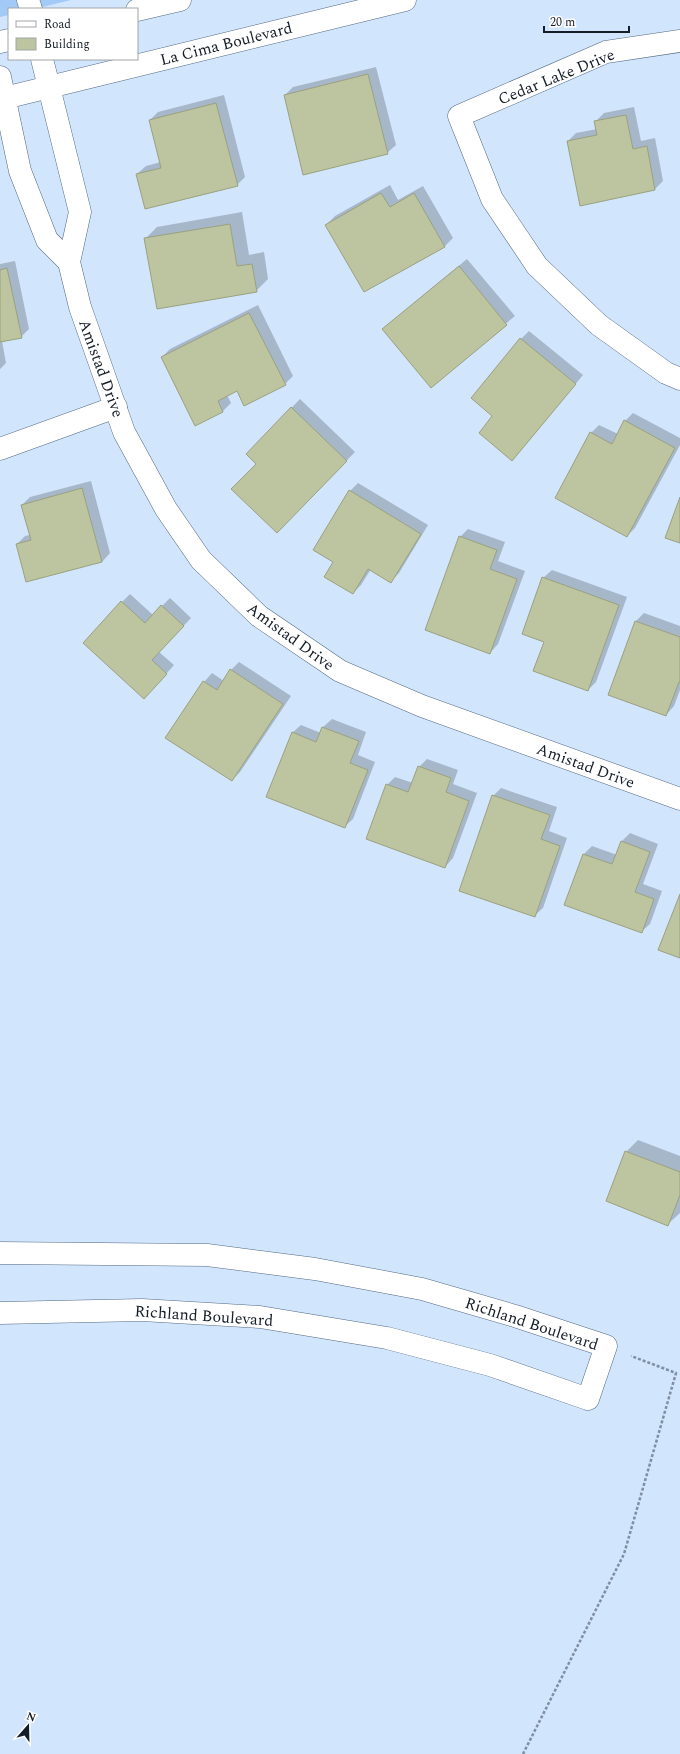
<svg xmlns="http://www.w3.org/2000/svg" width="680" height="1754" font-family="Spectral,serif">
<rect width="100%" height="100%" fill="#d1e5fd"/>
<path fill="#a3c9f7" d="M0 0H71L34 9H9V15L0 17Z"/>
<g fill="#0003">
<path d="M376 67 396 145 387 153 285 95 293 87Z"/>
<path d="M224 95 245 177 237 185 137 174 146 166 161 162 150 120 158 112Z"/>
<path d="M634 107 641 141 655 138 663 181 655 189 568 141 576 133 597 129 595 122 604 113Z"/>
<path d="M390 185 398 200 423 186 453 238 445 246 364 291 326 225 335 216Z"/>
<path d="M242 212 249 255 264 252 268 279 256 291 145 239 157 227Z"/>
<path d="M467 259 515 316 431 386 383 329Z"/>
<path d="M15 261 29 329 21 337 2 341 6 363 0 369V264Z"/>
<path d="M258 305 293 376 285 384 237 390 227 395 231 403 223 411 196 424 162 357 170 349Z"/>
<path d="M529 331 583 375 520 451 494 416 521 339Z"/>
<path d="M300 399 355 452 277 532 258 464 247 454Z"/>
<path d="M633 413 680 438V445L635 528 627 536 591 433 599 425 618 434 625 421Z"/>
<path d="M91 481 110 553 102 562 17 544 25 536 30 535 22 505 30 497Z"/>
<path d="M358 483 428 525 399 573 391 581 371 569 361 585 353 593 335 562 350 491Z"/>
<path d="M468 529 505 542 498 561 525 571 498 644 490 653 460 537Z"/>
<path d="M552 570 627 597 596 682 588 690 545 641 543 578Z"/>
<path d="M130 594 153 615 170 598 191 618 159 652 174 665 152 690 122 602Z"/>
<path d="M644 613 680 626V690L674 706 666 715 636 621Z"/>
<path d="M239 662 291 696 240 772 232 780 204 682 212 673 224 681 231 670Z"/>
<path d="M332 719 366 732 358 755 375 762 353 819 344 827 292 733 301 725 321 733 323 727Z"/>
<path d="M427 759 458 770 453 784 477 793 453 858 445 867 387 785 395 777 413 783 419 767Z"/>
<path d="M501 788 557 807 549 831 567 838 543 908 534 916 493 796Z"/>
<path d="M630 833 658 844 643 884 662 891 650 924 641 932 565 904 584 854 592 846 617 855 621 842Z"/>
<path d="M638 1140 680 1156V1213L668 1224 626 1152Z"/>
</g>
<g fill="#bdc4a0" stroke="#9ba17e">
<path d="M368 74 388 154 303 175 284 95Z"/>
<path d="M216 103 238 186 145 209 136 174 161 168 149 120Z"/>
<path d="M626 115 633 149 647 146 655 190 580 206 567 141 597 135 594 121Z"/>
<path d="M381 193 390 207 414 193 445 247 364 292 325 225Z"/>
<path d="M230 224 237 266 252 264 257 292 157 309 144 238Z"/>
<path d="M459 266 507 325 431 388 382 329Z"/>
<path d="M7 268 22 338 0 342V270Z"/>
<path d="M249 313 286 385 244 406 237 391 218 401 223 412 195 426 161 357Z"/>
<path d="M520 338 576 384 512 461 479 433 492 416 471 398Z"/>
<path d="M291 407 347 461 277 533 231 489 256 464 246 454Z"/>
<path d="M624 420 675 448 627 537 555 498 590 432 612 444Z"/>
<path d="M82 488 102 562 26 582 16 544 31 540 21 505Z"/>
<path d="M349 490 421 534 391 583 368 569 353 594 324 577 333 562 313 550Z"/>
<path d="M680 497V543L665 538Z"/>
<path d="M459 536 497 550 490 569 517 579 490 654 425 630Z"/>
<path d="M542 577 619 605 588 691 533 671 544 642 522 634Z"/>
<path d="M121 601 145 623 161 605 184 626 152 660 167 674 144 699 83 643Z"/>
<path d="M635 621 680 637V682H679L666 716 608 695Z"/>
<path d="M230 669 283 704 232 781 165 738 203 681 217 690Z"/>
<path d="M322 727 359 741 350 763 368 770 345 828 266 797 292 732 316 742Z"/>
<path d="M418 766 451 778 446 792 469 801 445 868 366 839 386 784 408 792Z"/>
<path d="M492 795 550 815 541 839 560 846 535 917 459 891Z"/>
<path d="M621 841 650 852 635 892 654 899 642 933 564 905 583 854 612 864Z"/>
<path d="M680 894V958L658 950Z"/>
<path d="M625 1151 680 1172V1195L668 1226 606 1201Z"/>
</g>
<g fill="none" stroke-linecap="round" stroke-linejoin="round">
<g stroke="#536983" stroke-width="23">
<g id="minor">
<path d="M28 0 31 9"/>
<path d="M680 41 606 52 459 116 492 199 537 266 599 325 666 373 680 379"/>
<path d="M42 59 80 212 69 262 80 307 124 432 166 509 201 560 259 616 340 671 422 706 680 799"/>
<path d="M0 77 20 171 47 240 69 262"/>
<path d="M0 449 116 407"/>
<path d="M0 1253 207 1255 315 1269 422 1289 515 1316 606 1346 588 1399 490 1365 387 1338 260 1317 142 1310 0 1313"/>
</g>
</g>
<g stroke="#536983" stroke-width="23">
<g id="tertiary">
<path d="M137 10 180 0"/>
<path d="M0 42 9 40"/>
<path d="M0 99 405 0"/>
</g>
</g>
<path stroke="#7f8ea0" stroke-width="2.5" stroke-dasharray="3 2" stroke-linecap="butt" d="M523 1754 624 1554 676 1373 631 1356"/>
<use href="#minor" stroke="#fff" stroke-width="22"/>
<use href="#tertiary" stroke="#fff" stroke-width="22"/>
</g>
<g text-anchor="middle" stroke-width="3" stroke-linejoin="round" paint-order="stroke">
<g font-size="16" fill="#151d28" stroke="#fff">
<text transform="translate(226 43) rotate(-14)" y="6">La Cima Boulevard</text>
<text transform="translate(556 76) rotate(-22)" y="6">Cedar Lake Drive</text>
<text transform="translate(102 368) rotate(70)" y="6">Amistad Drive</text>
<text transform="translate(291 636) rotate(36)" y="6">Amistad Drive</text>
<text transform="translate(586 765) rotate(20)" y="6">Amistad Drive</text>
<text transform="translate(204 1315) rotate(4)" y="6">Richland Boulevard</text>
<text transform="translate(532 1323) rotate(18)" y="6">Richland Boulevard</text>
</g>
</g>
<rect x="8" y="8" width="130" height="52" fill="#ffffff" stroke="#a1a5a9"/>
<rect x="16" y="21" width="20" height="6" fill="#ffffff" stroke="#a1a5a9"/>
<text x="44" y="28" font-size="12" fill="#151d28">Road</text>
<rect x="16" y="38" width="20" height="12" fill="#bdc4a0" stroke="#a1a5a9"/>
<text x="44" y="48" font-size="12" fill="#151d28">Building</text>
<g transform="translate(28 1726) rotate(20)" stroke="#ffffff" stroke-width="3" paint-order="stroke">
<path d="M0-3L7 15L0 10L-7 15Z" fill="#151d28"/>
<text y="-6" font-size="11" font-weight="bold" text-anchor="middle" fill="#151d28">N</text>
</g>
<path d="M544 26v6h85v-6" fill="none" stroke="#151d28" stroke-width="2"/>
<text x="550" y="26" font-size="12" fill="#151d28" stroke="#ffffff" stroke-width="3" paint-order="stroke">20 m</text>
</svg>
